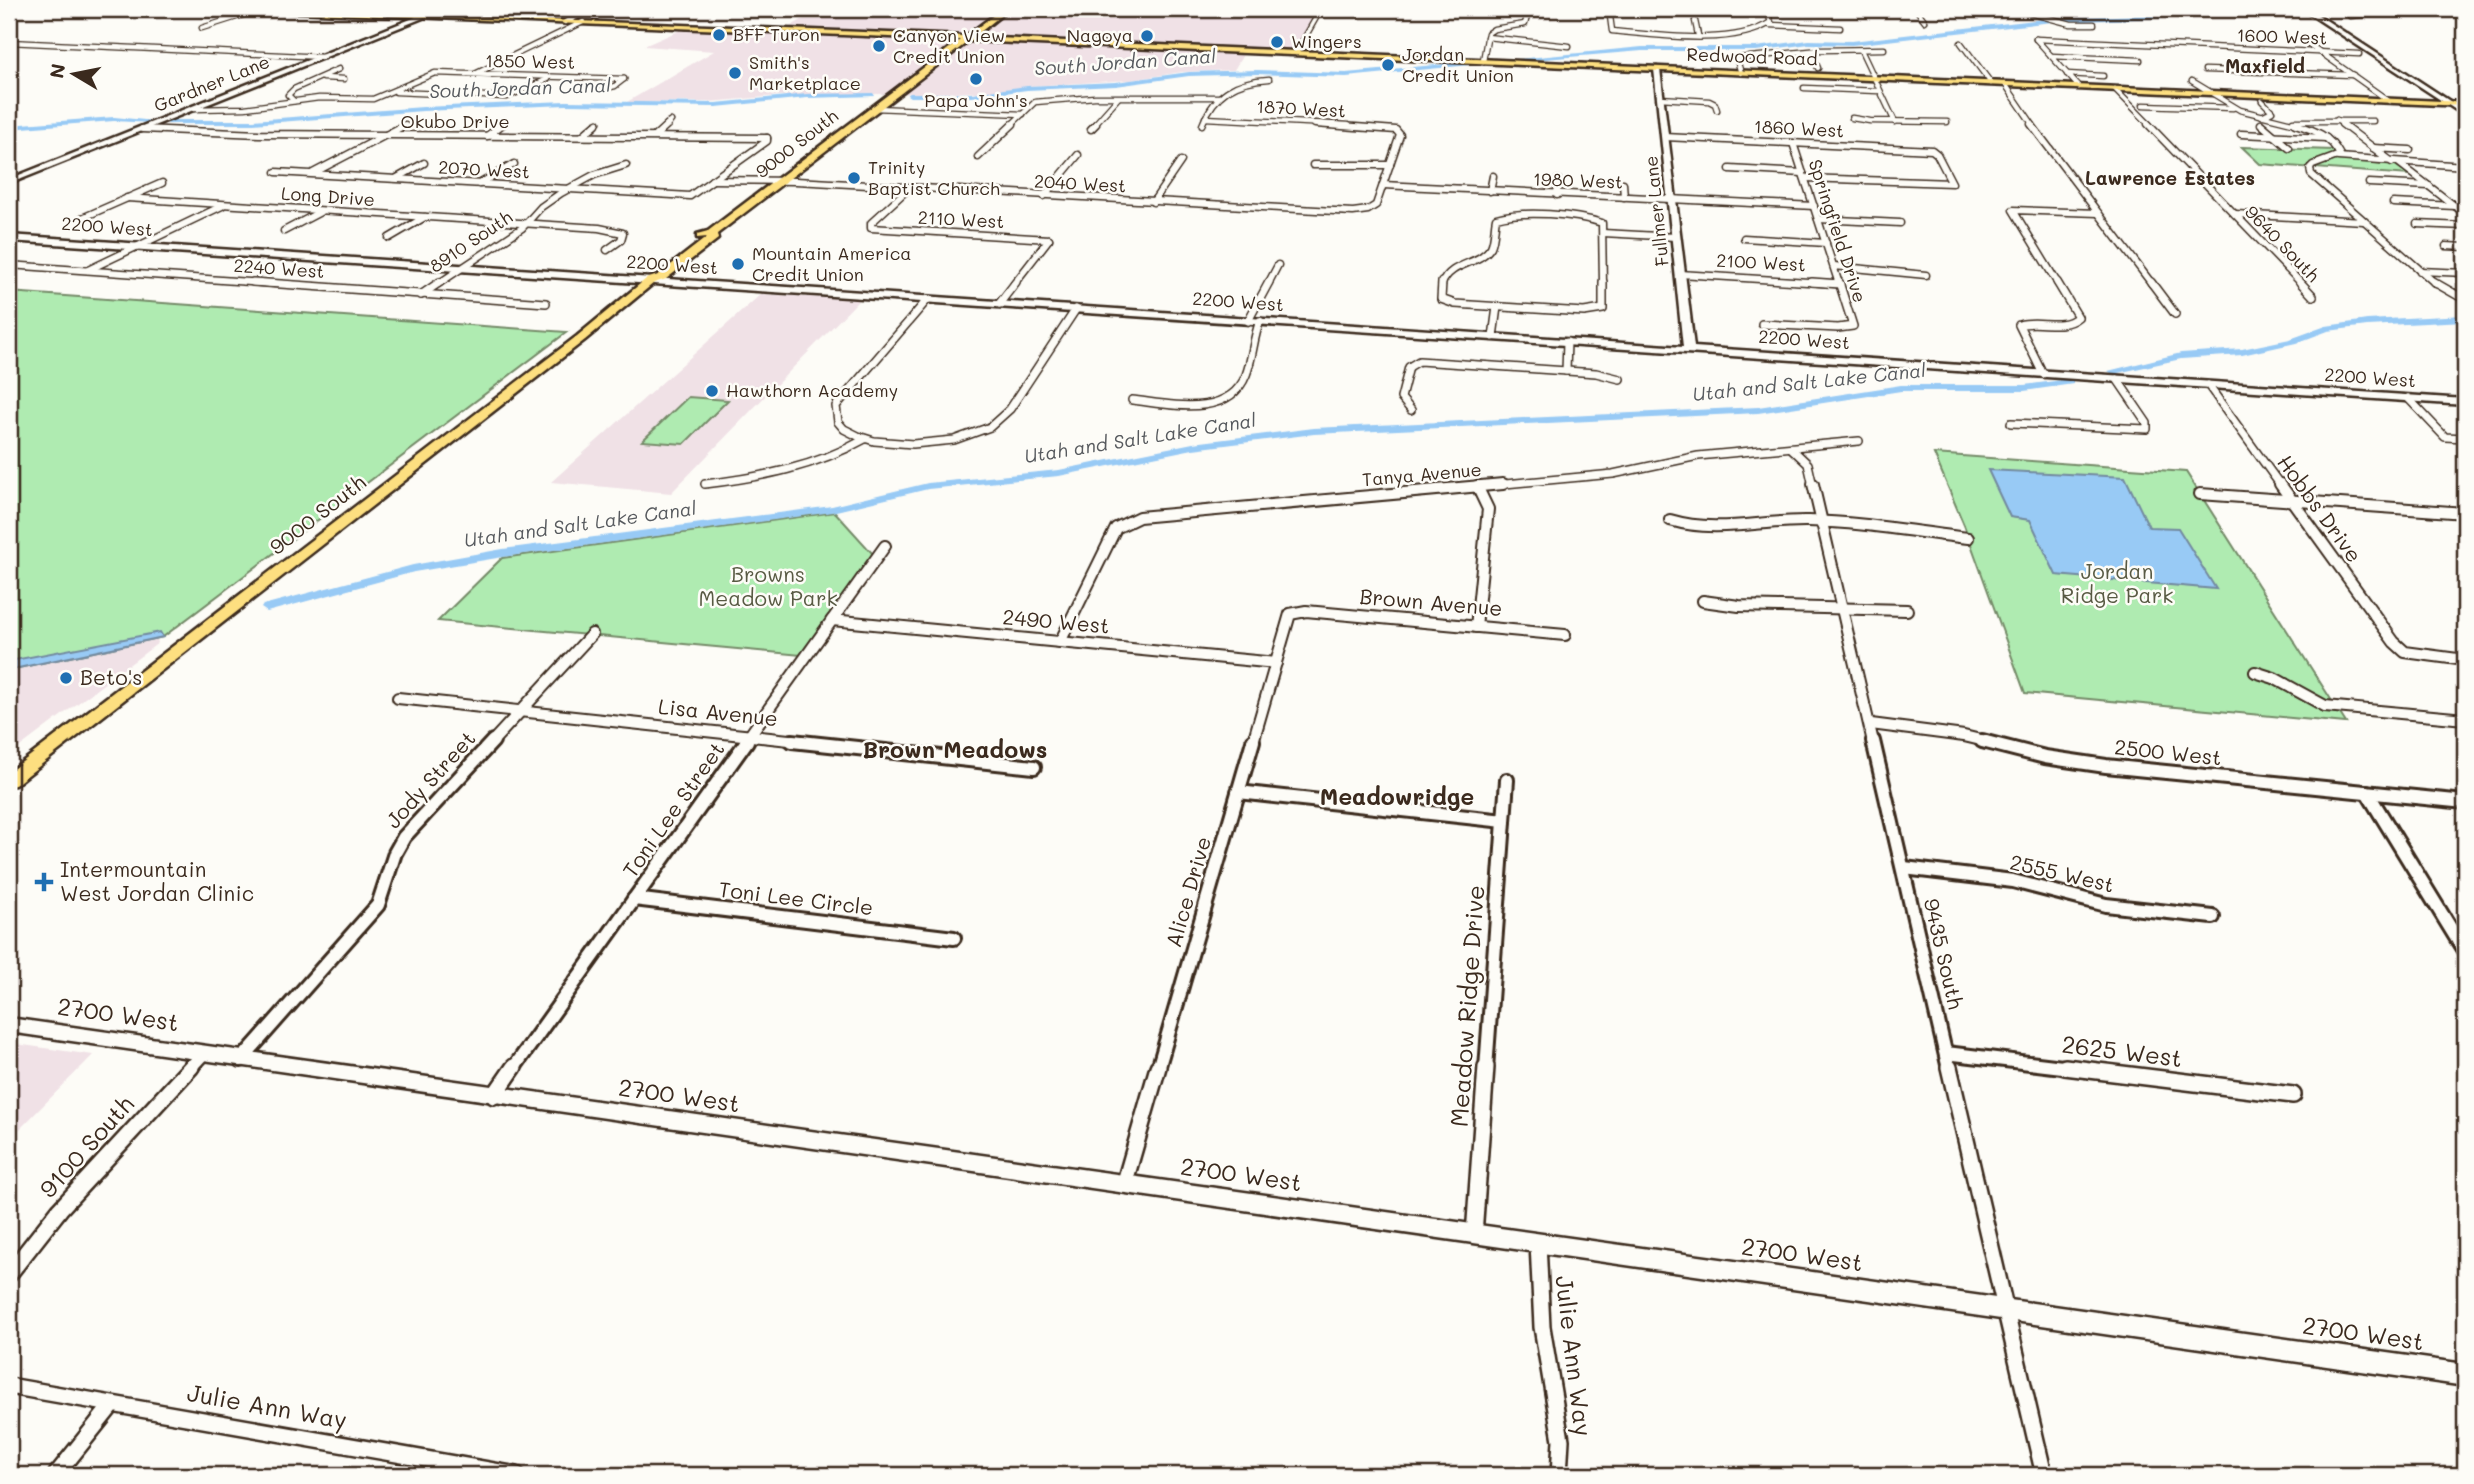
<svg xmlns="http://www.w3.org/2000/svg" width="2474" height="1484" font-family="Mali,sans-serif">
<rect width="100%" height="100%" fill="#fdfcf7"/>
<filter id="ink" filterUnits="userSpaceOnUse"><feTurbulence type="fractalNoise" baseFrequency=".0143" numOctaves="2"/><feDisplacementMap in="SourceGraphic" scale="14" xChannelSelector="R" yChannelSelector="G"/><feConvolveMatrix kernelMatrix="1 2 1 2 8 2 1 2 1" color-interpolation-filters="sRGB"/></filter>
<g filter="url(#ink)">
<g fill="#f0e1e6">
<path d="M820 9H1321L1294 55 1244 53 1234 70 1182 72 1131 80 1029 86 986 92 778 96 709 102H627L714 51 644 46 692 25 788 28Z"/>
<path d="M761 294 859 300 671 493 551 482Z"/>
<path d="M156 636 158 643 9 755V665Z"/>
<path d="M9 1043 93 1055 9 1140Z"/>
</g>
<g fill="#afebb1" stroke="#758a68" stroke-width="2">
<path d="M2242 147 2334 150 2347 160 2395 165 2410 175 2260 164Z"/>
<path d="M9 292 567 332 163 637 9 670Z"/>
<path d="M688 397 728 400 684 444 642 441Z"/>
<path d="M1934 454 2186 472 2346 723 2025 693 1964 525Z"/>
<path d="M835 512 873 554 801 655 438 621 502 558Z"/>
</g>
<g fill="#98caf5" stroke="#738a9f" stroke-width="2">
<path d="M1988 470 2125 477 2149 527 2178 528 2216 589 2056 575 2030 520 2010 517Z"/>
<path d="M160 632 163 637 9 670V661Z"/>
</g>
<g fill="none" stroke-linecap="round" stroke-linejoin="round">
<g fill="#98caf5" fill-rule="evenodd">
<path d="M2315 9H2328L2317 12Z"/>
<path d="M2301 10 2303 13 2052 22 1852 45 1809 44 1756 51H1642L1520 61 1517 59 1642 47H1756L1809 40 1852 41 2052 18Z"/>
<path d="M1469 62 1471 65 1346 77 1257 74 1189 76 1116 86 1027 90 972 97H910L907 95 910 93H972L1027 86 1116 82 1189 72 1257 70 1346 73Z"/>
<path d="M873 93 875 96 807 98 716 107 566 105 423 111 253 124H168L165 122 168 120H253L423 107 566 101 716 103 807 94Z"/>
<path d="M114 117 155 121 152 123 114 121 9 129V125Z"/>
<path d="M2465 315V321L2367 326 2328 331 2296 343 2242 355 2181 359 2113 374 2108 371 2181 353 2242 349 2290 339 2326 326 2367 320Z"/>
<path d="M2070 379 2073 380V384L2024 391H1901L1758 413 1314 434 1193 449 1059 476 928 489 832 512 503 557 414 572 267 612 261 608 263 605 413 565 503 549 832 506 928 483 1059 470 1193 443 1314 428 1758 407 1901 385H2024Z"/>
</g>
<g stroke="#3b2a1e" stroke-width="7">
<g id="street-far5">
<path d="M1609 9 1612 31C1656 35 1733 47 1771 22L1766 9"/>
<path d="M1916 9 1925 21"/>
<path d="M2015 9 2071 24H2094"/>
<path d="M2413 10 2465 15"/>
<path d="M342 12 350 9"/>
<path d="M467 12 476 9"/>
<path d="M426 15 441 9"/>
<path d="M518 15 531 9"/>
<path d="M2350 16 2419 9"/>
<path d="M1695 21 1698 35"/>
<path d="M565 22 593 9"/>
<path d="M1770 25 1840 28"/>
<path d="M202 28 262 9"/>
<path d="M1487 37 1569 46"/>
<path d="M2036 39 2359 54"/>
<path d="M2036 39 2079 87"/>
<path d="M9 42 323 57"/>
<path d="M2306 42 2389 101"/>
<path d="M1961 43 1991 83"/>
<path d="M1861 50 1895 122"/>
<path d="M1804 52 1812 55 1818 68"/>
<path d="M1296 53 1321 9"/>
<path d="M2051 56 2140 60"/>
<path d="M1483 61 1488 33 1494 29 1525 24 1529 9"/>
<path d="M2205 70 2353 75"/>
<path d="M1741 73 1737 60 1740 58 1820 50 1884 49"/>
<path d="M475 74 583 22"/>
<path d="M2067 74 2103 76"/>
<path d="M323 78 344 79"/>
<path d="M2192 81 2240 110 2300 125"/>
<path d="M2005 84 2033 125"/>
<path d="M1804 88 1878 91"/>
<path d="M602 89 615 86 624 79"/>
<path d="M2115 89 2150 125"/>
<path d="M396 92 507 97 548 79"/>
<path d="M1660 98 1709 101 1715 104 1717 110"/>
<path d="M294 101 288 95 294 89 339 69"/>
<path d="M2262 101 2272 111 2262 116"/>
<path d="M2143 105 2233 108"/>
<path d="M874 108 1023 114"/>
<path d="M194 109 245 108 319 98 373 99 435 73 624 79"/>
<path d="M1205 118 1348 125"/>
<path d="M1852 118 1870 121 1947 122"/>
<path d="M2337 120 2344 125"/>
<path d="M2293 121H2373"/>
<path d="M501 125 505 122"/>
<path d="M594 125 598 122"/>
<path d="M666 125 671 121"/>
<path d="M1011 125 1035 102 1095 97H1219"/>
<path d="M1094 125 1118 98"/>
<path d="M1202 125C1215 93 1235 81 1269 79"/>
</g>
</g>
<g stroke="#3b2a1e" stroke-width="9">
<g id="street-far4">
<path d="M2031 124 2152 284"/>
<path d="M2148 124 2302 284"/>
<path d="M2261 124 2289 148"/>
<path d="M2295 124C2315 130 2330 136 2340 155L2313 165 2310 168 2311 174 2436 284"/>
<path d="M2342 124 2392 162"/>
<path d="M142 129 259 134 767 138"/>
<path d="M1091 129 1096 124"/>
<path d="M2241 134 2326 138"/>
<path d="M487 136 503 124"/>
<path d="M582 136 596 124"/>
<path d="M655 136 668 124"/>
<path d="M1665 137 1932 150 1937 154 1952 183 1805 178"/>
<path d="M1793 143 1839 284"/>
<path d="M2373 148 2410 150"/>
<path d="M978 157 1013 124"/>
<path d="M2338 157 2465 166"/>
<path d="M2399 163 2465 214"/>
<path d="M1313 165H1390"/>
<path d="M1730 169 1803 173"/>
<path d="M276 172 690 196 767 141V138"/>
<path d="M313 173 405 125"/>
<path d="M397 178 424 163"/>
<path d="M712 180 796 181 1353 212 1368 210 1376 205 1400 135 1396 130 1315 124"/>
<path d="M1623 183 1624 197"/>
<path d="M2369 183 2429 186"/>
<path d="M479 184 514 164"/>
<path d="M1383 185 1814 206"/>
<path d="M909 188 871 223V228L1049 239"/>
<path d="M1490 191 1493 176"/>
<path d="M1557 195 1558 180"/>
<path d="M1044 196 1078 155"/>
<path d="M127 198 599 228 623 233 621 240 607 250"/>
<path d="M1153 202 1181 161"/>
<path d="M2393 203 2455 206"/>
<path d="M2235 214 2364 221"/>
<path d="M82 218 162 183"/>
<path d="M1818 219 1900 223"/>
<path d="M2417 224 2465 226"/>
<path d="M284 231 320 212"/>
<path d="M1603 233 1676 237"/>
<path d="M389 238 425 217"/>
<path d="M1744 238 1826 243"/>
<path d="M2446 246 2465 247"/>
<path d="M9 265 277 284"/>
<path d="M1834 266 1926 275"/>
<path d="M88 270 222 206"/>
<path d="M2420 271 2465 273"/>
<path d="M1680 274 1840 284"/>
<path d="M438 284 522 228 541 207 561 193 594 175 626 165"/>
<path d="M1014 284 1049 239"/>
<path d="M1268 284 1278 265"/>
<path d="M1442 284C1451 261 1479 266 1491 247 1495 238 1494 227 1496 218 1524 210 1574 214 1602 223L1603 284"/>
<path d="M2058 284 2013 210 2098 213"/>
</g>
</g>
<g stroke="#3b2a1e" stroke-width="10">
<g id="street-far3">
<path d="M253 282 546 303"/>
<path d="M1442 282 1441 299 1455 304 1584 312 1603 309V282"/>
<path d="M1812 282 1840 284"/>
<path d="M2151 282 2175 314"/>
<path d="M2300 282 2313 296"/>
<path d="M2434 282 2462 298"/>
<path d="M421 295 440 282"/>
<path d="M928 299 836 406 838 422 844 429 858 436 874 441 913 444 954 440 990 427 1010 409 1076 309"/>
<path d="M999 304 1016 282"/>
<path d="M1248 321 1269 282"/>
<path d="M1762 324 1838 328 1853 326 1839 282"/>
<path d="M1493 337 1497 307"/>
<path d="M1566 371 1567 342"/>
<path d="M2043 374 2019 325C2039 319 2061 331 2078 317L2057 282"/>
<path d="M2208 385 2281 486"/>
<path d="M2408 398 2445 437 2465 438"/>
<path d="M1132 400C1169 404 1229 419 1246 375 1253 357 1253 338 1260 321"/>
<path d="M1411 410 1401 398 1409 367 1419 361 1596 373 1620 379"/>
<path d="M2011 423 2147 429V423L2117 379"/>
<path d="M1791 448 1808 464 1813 486"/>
<path d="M705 484C762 477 815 467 865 439"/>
<path d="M1484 486 1613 474 1698 456 1859 441"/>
</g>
</g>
<g stroke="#3b2a1e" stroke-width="14">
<g id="street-far2">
<path d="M1813 484 1873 742"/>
<path d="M2280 484 2394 642 2405 652 2465 660"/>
<path d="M2200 494 2465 513"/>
<path d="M1670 520C1717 534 1761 520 1808 521 1862 522 1915 532 1968 538"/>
<path d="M1703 601 1739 606 1907 610"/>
<path d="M832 620 1276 663"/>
<path d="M1476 627 1488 509 1477 486"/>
<path d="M1060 642 1116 528 1139 517 1503 484"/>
<path d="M2255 672 2274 678 2325 706 2465 719"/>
<path d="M398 698 808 742"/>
<path d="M1871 724 1964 736 1989 742"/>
<path d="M492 742 592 634"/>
<path d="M745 742 885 546"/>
<path d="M1253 742 1290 614 1306 611 1565 635"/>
</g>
</g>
<g stroke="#3b2a1e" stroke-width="18">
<g id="street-far1">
<path d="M792 741 1034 767"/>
<path d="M1873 741 1949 1069"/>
<path d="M1982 741 2045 757 2106 766 2465 802"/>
<path d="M1238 792 1504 821"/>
<path d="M2367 792 2465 952"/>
<path d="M1904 868 2013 881 2106 905 2213 917"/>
<path d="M634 899 954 938"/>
<path d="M1946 1053 2079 1069"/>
<path d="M241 1060 378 905 395 853 404 837 493 741"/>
<path d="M189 1069 203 1054"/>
<path d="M513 1069 747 741"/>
<path d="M1158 1069 1253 741"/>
<path d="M1486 1069 1507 780"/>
</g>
</g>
<g stroke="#3b2a1e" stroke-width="20">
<g id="street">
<path d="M1949 1067 2044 1475"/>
<path d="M2065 1067 2293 1095"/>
<path d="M494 1096 514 1067"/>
<path d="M1124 1185 1158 1067"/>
<path d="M1474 1235 1486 1067"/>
<path d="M1538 1243 1542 1327 1561 1440 1559 1475"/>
<path d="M9 1274 60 1209 191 1067"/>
<path d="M9 1386 517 1475"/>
<path d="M56 1475 112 1405"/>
</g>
</g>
<g stroke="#3b2a1e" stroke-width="5">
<g id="secondary">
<path d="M2302 9H2309L2465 111V116Z"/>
<path d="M426 13 428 16 9 184V179Z"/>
<path d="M1657 67 1660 69 1694 347 2465 399V405L9 241V235L1683 347 1654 69Z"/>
<path d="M9 1018 2465 1364V1386L9 1032Z"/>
</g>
</g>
<g stroke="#3b2a1e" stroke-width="5">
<path id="primary" d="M268 9 966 36 1002 9H1009L974 37 2465 102V106L969 41 717 234 718 239 666 279 654 283 585 340 15 785 9 786V772L577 336 646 279 658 275 707 237 697 238V234L708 231 960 40 271 11Z"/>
</g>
<use href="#street-far5" stroke="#fdfcf7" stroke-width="4.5"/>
<use href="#street-far4" stroke="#fdfcf7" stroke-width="6"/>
<use href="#street-far3" stroke="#fdfcf7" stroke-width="7"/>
<use href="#street-far2" stroke="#fdfcf7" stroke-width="10"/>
<use href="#street-far1" stroke="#fdfcf7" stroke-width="12"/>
<use href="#street" stroke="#fdfcf7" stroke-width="15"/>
<use href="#secondary" fill="#fdfcf7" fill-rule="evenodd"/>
<use href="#primary" fill="#fddf80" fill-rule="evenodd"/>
</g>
</g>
<g fill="#1f6fb2" stroke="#fdfcf7" stroke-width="2.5">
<circle cx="719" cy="35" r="7"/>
<circle cx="1147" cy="36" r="7"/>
<circle cx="1277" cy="42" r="7"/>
<circle cx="879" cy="46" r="7"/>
<circle cx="1388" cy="65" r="7"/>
<circle cx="735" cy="73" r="7"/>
<circle cx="976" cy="79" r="7"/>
<circle cx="854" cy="178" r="7"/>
<circle cx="738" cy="264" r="7"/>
<circle cx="712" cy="391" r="7"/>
<circle cx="66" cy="678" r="7"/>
<path d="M40.5 871.5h7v7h7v7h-7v7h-7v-7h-7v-7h7z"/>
</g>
<g text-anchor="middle" stroke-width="5" stroke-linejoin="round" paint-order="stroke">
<g font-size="18" fill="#3b2a1e" stroke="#fdfcf7" text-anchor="start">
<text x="733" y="41">BFF Turon</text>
<text x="893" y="42">Canyon View<tspan x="893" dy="21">Credit Union</tspan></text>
<text x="1133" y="42" text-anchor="end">Nagoya</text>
<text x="1291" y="48">Wingers</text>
<text x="1402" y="61">Jordan<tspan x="1402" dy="21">Credit Union</tspan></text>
<text x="749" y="69">Smith's<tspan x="749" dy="21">Marketplace</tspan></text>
<text x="976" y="107" text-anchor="middle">Papa John's</text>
<text x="868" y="174">Trinity<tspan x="868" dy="21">Baptist Church</tspan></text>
<text x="752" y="260">Mountain America<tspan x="752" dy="21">Credit Union</tspan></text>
<text x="726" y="397">Hawthorn Academy</text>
</g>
<g font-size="18" fill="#3b2a1e" stroke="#fdfcf7">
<text transform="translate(2282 37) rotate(2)" y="6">1600 West</text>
<text transform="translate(1752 57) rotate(2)" y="6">Redwood Road</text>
<text transform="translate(530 62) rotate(1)" y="6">1850 West</text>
<text transform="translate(212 84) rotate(-22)" y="6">Gardner Lane</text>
<text transform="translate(1301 109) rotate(3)" y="6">1870 West</text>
<text x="455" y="128">Okubo Drive</text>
<text transform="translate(1799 129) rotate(3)" y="6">1860 West</text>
<text transform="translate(797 144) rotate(-38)" y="6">9000 South</text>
<text transform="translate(484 170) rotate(3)" y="6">2070 West</text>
<text transform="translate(1578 181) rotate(2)" y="6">1980 West</text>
<text transform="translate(1080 184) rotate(3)" y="6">2040 West</text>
<text transform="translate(328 197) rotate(4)" y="6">Long Drive</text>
<text transform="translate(1657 211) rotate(-96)" y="6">Fullmer Lane</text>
<text transform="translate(961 220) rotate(3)" y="6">2110 West</text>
<text transform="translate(107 227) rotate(4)" y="6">2200 West</text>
<text transform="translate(1837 231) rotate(72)" y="6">Springfield Drive</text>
<text transform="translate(471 242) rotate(-34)" y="6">8910 South</text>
<text transform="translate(2282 244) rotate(46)" y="6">9640 South</text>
<text transform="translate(1761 263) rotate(3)" y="6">2100 West</text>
<text transform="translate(672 265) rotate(4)" y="6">2200 West</text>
<text transform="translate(279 269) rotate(4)" y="6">2240 West</text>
<text transform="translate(1238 302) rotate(4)" y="6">2200 West</text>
<text transform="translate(1804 340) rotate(4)" y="6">2200 West</text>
<text transform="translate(2370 378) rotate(4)" y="6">2200 West</text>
<text transform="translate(1422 475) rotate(-5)" y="6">Tanya Avenue</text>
</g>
<g font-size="19" font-style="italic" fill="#575a5e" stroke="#fdfcf7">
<text transform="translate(1125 62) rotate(-4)" y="7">South Jordan Canal</text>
<text transform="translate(520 88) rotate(-2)" y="7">South Jordan Canal</text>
<text transform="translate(1809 382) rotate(-6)" y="7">Utah and Salt Lake Canal</text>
<text transform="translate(1140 438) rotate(-9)" y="7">Utah and Salt Lake Canal</text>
<text transform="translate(580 524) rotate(-8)" y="7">Utah and Salt Lake Canal</text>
</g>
<g font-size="19" font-weight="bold" fill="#3b2a1e" stroke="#fdfcf7">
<text x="2265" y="73">Maxfield</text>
<text x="2170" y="185">Lawrence Estates</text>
</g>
<g font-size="21" fill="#3b2a1e" stroke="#fdfcf7">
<text transform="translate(2319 509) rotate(54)" y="7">Hobbs Drive</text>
<text transform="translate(318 515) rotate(-38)" y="7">9000 South</text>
<text transform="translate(1431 603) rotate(5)" y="7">Brown Avenue</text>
<text transform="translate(1056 622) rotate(5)" y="7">2490 West</text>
<text transform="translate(718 713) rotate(6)" y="7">Lisa Avenue</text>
<text transform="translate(2168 753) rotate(6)" y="7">2500 West</text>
<text transform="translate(431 780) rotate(-48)" y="7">Jody Street</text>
<text transform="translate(674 810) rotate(-55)" y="7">Toni Lee Street</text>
<text transform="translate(2062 874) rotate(13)" y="7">2555 West</text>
<text transform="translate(1189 892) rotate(-74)" y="7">Alice Drive</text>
<text transform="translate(796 899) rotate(7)" y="7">Toni Lee Circle</text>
<text transform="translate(1943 954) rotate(77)" y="7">9435 South</text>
</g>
<g font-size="21" fill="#585a43" stroke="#fdfcf7">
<text x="2117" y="579">Jordan<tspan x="2117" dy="24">Ridge Park</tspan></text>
<text x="768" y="582">Browns<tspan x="768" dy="24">Meadow Park</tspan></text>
</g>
<g font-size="21" fill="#3b2a1e" stroke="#fdfcf7" text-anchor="start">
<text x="80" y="685">Beto's</text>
<text x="60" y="877">Intermountain<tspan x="60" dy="24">West Jordan Clinic</tspan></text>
</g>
<g font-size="23" font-weight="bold" fill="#3b2a1e" stroke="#fdfcf7">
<text x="955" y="758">Brown Meadows</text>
<text x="1397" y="805">Meadowridge</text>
</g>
<g font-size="24" fill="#3b2a1e" stroke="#fdfcf7">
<text transform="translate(1468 1006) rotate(-86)" y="8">Meadow Ridge Drive</text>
<text transform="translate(118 1015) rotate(8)" y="8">2700 West</text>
<text transform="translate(2122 1052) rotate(7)" y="8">2625 West</text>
<text transform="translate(679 1096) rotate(8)" y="8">2700 West</text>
<text transform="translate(87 1147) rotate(-48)" y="8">9100 South</text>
<text transform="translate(1241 1175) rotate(8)" y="8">2700 West</text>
<text transform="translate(1802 1255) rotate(8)" y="8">2700 West</text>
<text transform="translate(2363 1334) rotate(8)" y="8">2700 West</text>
<text transform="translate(1573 1356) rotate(83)" y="8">Julie Ann Way</text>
<text transform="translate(267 1407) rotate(10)" y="8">Julie Ann Way</text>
</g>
</g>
<rect width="2474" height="1484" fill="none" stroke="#fdfcf7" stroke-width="35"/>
<rect x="18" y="18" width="2439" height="1449" fill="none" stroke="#3b2a1e" stroke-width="2.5" filter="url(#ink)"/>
<g transform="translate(74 74) rotate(280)" stroke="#fdfcf7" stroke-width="5" paint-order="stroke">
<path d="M0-5L12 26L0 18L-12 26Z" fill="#3b2a1e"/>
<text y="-10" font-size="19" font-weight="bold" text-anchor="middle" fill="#3b2a1e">N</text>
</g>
</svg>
